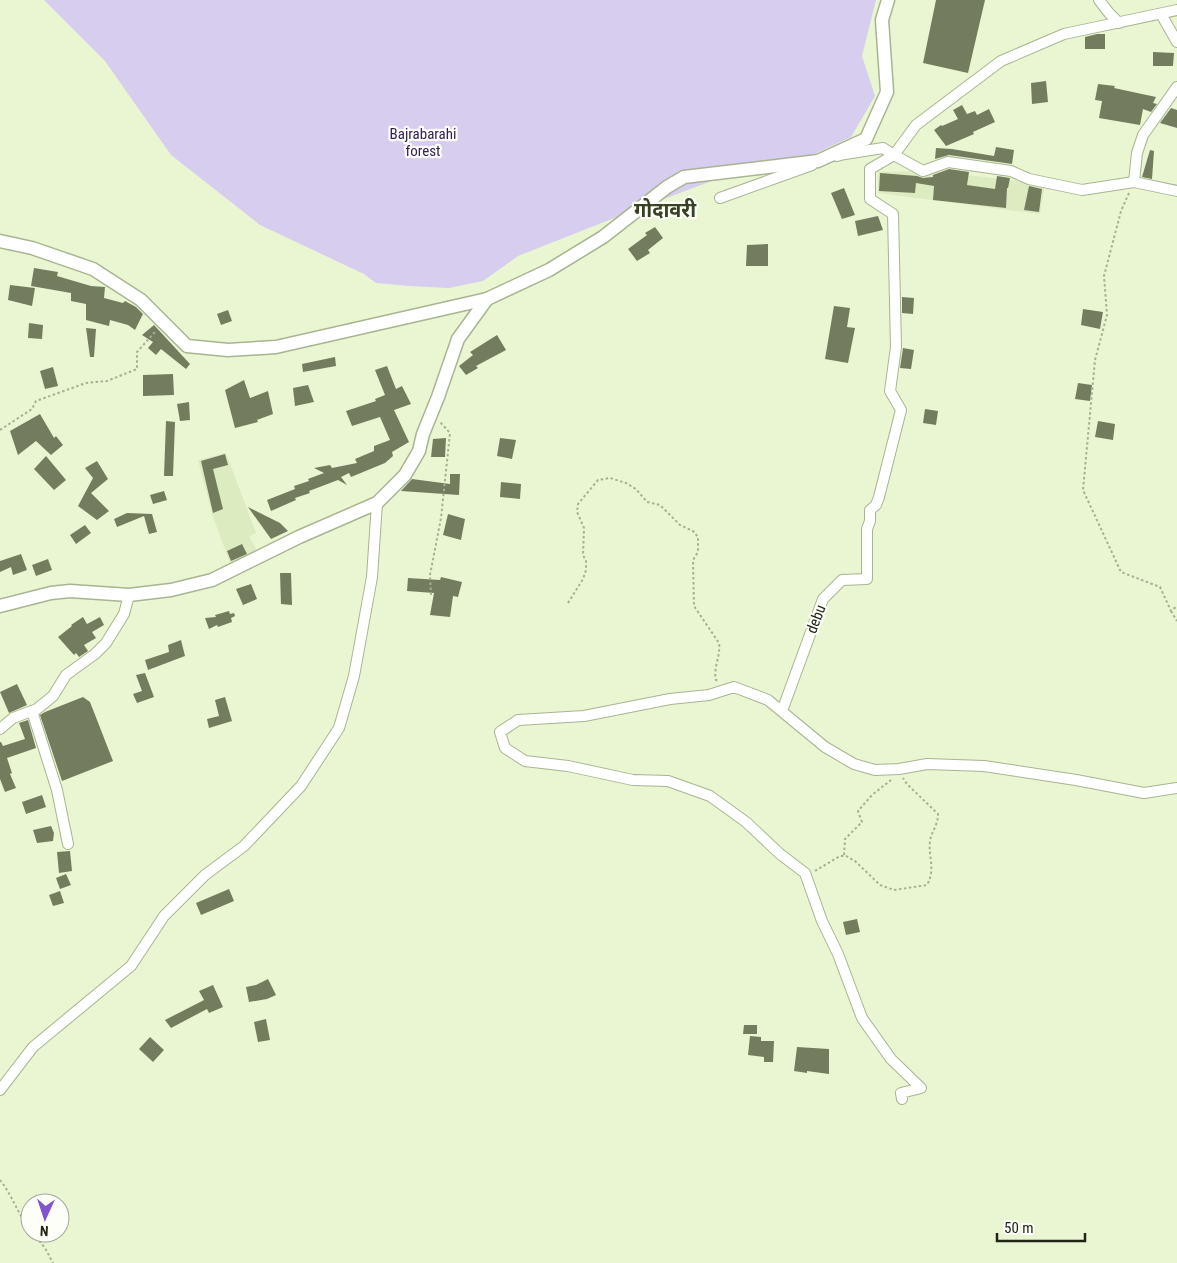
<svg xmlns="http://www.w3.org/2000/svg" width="1177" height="1263" font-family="'Roboto Condensed','Noto Sans Devanagari',sans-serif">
<rect width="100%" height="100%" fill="#eaf6d2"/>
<g fill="#ddebc1">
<path d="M932 171 1045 184 1040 214 878 193V172Z"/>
<path d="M226 453 256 533 249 536 257 551 230 563 212 514 198 460Z"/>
</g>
<path fill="#d6cdef" d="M44 0H876L862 56 875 96 851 137 814 154 725 176 632 211 518 256 483 281 449 288 409 286 376 283 364 274 260 225 171 155 105 61Z"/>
<g fill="#737d5d">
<path d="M936 0H985L968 73 923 63Z"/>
<path d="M1097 34H1105V49H1085V37Z"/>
<path d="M1153 52 1174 53 1173 66H1153Z"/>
<path d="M1046 81 1048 102 1032 104 1031 83Z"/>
<path d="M1098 84 1115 86 1114 88 1156 97 1153 103 1157 104 1151 112 1143 109 1140 125 1099 118 1102 101 1095 100Z"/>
<path d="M962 105 967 114 975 111 977 115 989 109 995 122 973 132 974 134 946 146 934 130 941 125 942 126 958 119 953 110Z"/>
<path d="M1171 108 1177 110V128L1160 123Z"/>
<path d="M996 147 1014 150 1012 164 949 155 935 159 936 148 952 149 994 156Z"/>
<path d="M1150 150 1154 151 1152 179 1142 177Z"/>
<path d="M949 169 969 172 967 185 995 189 997 176 1010 178 1008 188H1007L1006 208 933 200 934 186 916 183 915 193 879 191 880 173 917 176 923 178 933 177V175Z"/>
<path d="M1029 186 1042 189 1039 212 1024 210Z"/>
<path d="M844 188 855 215 842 219 831 193Z"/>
<path d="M878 216 883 230 858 236 855 221Z"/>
<path d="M655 227 663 238 648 250 650 253 637 261 628 249 647 235 645 233Z"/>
<path d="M768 244V266H746L747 245Z"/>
<path d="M34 268 58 272 57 276 91 286 105 287 104 298 123 303 125 301 136 307 143 314 135 330 128 325 110 320 109 326 86 320V304L71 301V293L31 286Z"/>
<path d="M10 285 35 288 32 306 8 300Z"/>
<path d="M902 297 914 298 913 314 902 313Z"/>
<path d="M834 306 850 308 847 327 855 328 848 363 825 359Z"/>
<path d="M1083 309 1103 312 1100 329 1081 325Z"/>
<path d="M228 310 232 321 221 325 217 314Z"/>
<path d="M29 323 43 325 42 339 28 338Z"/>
<path d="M154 325 190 364 186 369 161 349 156 355 148 348 153 342 142 335Z"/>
<path d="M86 328 96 329 94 357H90Z"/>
<path d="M497 335 506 350 476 366 478 368 466 375 459 366 473 355 470 352Z"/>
<path d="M903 348 914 350 911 369 900 368Z"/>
<path d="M335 357 336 366 303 372 302 364Z"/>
<path d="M387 366 396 389 402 386 411 404 394 410 409 442 392 452 393 456 385 463 351 477 349 473 341 477 347 485 338 480 309 491 310 493 295 498 296 500 271 511 267 500 295 489 294 486 309 481 308 479 324 473 314 468 330 465 332 468 357 463 355 459 374 451V446L390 440 380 417 352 426 346 411 376 401 375 399 385 395 375 370Z"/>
<path d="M53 367 58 386 45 389 40 371Z"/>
<path d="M173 374 174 395 143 396V375Z"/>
<path d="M244 380 250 398 268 391 273 414 257 420 258 422 235 428 225 390Z"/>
<path d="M1078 383 1092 385 1090 401 1075 399Z"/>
<path d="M308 385 314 402 295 406 293 388Z"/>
<path d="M189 402 190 420 180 421 177 404Z"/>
<path d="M925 409 938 411 936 425 923 423Z"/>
<path d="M40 414 54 438 56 436 63 445 51 455 36 441 18 455 10 431Z"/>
<path d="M166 421 175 422 173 476H164Z"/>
<path d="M1098 421 1115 424 1113 440 1095 437Z"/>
<path d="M446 438 445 457H431L433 439Z"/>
<path d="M500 438 516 440 512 459 497 456Z"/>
<path d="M225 454 228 465 213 469 223 509 213 513 201 461Z"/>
<path d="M46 456 66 480 54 490 34 469Z"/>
<path d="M97 461 108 479 91 493 109 511 97 520 78 506 93 478 85 468Z"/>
<path d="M450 474H460L459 495 401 491 412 479 450 484Z"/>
<path d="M501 482 521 484 520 499 500 497Z"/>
<path d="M164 491 167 500 153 504 150 495Z"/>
<path d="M248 507 280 523 288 531 271 539Z"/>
<path d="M127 513 152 514 157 532 149 534 144 516 117 527 114 519Z"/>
<path d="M448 514 465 519 461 540 443 535Z"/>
<path d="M85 525 91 533 76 544 70 535Z"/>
<path d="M242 544 247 554 231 561 227 551Z"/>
<path d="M21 554 27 570 13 575 11 567 0 572V561Z"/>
<path d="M48 559 52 570 36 576 32 565Z"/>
<path d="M280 573H291L292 605 281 604Z"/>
<path d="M441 577 462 582 458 597 453 596 450 617 430 615 434 593 407 591 408 578 440 580Z"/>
<path d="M251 584 257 599 243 605 236 589Z"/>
<path d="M229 611 230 614 234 613 235 616 231 618 232 622 218 627 217 625 209 629 205 618 216 617 215 615Z"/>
<path d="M83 617 87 624 100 617 104 625 92 632 96 638 84 645 88 651 79 657 76 653 74 655 58 637 72 626 71 625Z"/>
<path d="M181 640 185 656 148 670 145 660 169 652 168 645Z"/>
<path d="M145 673 154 697 137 703 133 694 142 691 136 675Z"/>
<path d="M17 684 27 705 9 713 0 692Z"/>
<path d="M83 697 90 702 113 761 62 781 40 715 45 712Z"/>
<path d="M225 697 232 721 209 728 207 719 219 716 215 700Z"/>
<path d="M28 720 36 748 7 758 12 773 10 774 16 788 5 792 0 779V742H1L3 746 25 739 19 723Z"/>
<path d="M42 795 46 807 26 814 22 802Z"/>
<path d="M51 826 54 833 53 841 37 843 33 830Z"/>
<path d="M70 851 72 871 59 873 57 852Z"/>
<path d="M66 874 71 885 60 889 56 878Z"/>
<path d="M229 889 234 901 201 915 196 903Z"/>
<path d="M60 891 64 903 53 906 49 895Z"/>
<path d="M857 919 860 932 846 935 843 922Z"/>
<path d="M268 979 276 995 267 999 249 1002 246 987 256 985Z"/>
<path d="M213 985 223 1007 209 1013 207 1009 171 1028 165 1020 204 1000 199 991Z"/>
<path d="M266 1019 270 1040 258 1042 254 1022Z"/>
<path d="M744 1025H757V1034H743Z"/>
<path d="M750 1036 761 1037V1041H774L773 1062H764V1057L748 1055Z"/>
<path d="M150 1037 164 1050 153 1062 139 1049Z"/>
<path d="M797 1047 829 1049V1074L807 1071V1073L794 1071Z"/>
</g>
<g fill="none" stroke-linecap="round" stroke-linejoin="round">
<g stroke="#a9b492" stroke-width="12">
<g id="minor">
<path d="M1099 0 1109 13 1119 23"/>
<path d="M1161 14 1177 42"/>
<path d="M837 156 845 154 883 148 894 155 916 125 1001 61 1064 34 1177 10"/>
<path d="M1134 182 1137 153 1143 135 1177 87"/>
<path d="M720 198 812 165"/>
<path d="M32 711 57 790 68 844"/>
<path d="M782 711 823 599 842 580 867 579V529L870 521V510L876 505 879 497 901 410 890 391 896 347 893 214 870 199V169L894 155 923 171 948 162 1011 171 1029 179 1082 190 1134 182 1177 191"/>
<path d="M0 729 13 718 37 709 53 696 66 675 95 654 106 643 124 614 129 595"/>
<path d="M0 1090 33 1047 131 966 164 916 205 875 244 846 301 786 339 728 354 676 372 577 377 503"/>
<path d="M902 1099 901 1093 921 1088 891 1059 862 1018 838 954 822 921 805 873 780 854 746 822 710 796 668 781 633 780 568 766 525 761 505 748 500 732 518 720 584 716 670 699 709 695 734 687 768 700 825 747 854 764 875 770 899 769 927 764 984 766 1076 780 1144 793 1177 788"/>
</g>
</g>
<g stroke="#a9b492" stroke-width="15">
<g id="tertiary">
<path d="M0 241 32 248 93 269 141 300 187 346 228 350 276 347 487 299"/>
<path d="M0 606 51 593 70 591 129 595 171 590 212 580 299 537 377 503 405 475 419 451 423 434 438 397 458 339 487 299 549 270 603 237 667 187 684 177 818 161 866 139 887 92 882 20 888 0"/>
</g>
</g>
<g stroke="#a6af93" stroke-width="2" stroke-dasharray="2.5 2.5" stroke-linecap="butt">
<path d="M1129 193 1121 211 1104 276 1107 315 1095 360 1083 490 1121 572 1160 587 1171 611 1177 606"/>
<path d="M0 430 32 409 36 401 86 383 107 381 137 369V352L155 332"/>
<path d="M431 595 430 575 441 518 450 433 440 422"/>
<path d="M568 603 583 579 586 570V561L583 555 584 528 577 512 578 504 598 480 610 478 626 483 636 489 647 502 660 505 680 525 693 531 698 537V552L693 560 694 606 719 643C721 655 713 668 716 680L718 681"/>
<path d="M1171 611 1177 621"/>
<path d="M844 855 845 839 862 822 858 811 872 795 891 780"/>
<path d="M815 871 840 856H846L855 861 880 885 894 890 927 885C936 868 928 858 930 841 931 832 938 826 938 814L907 784 903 778"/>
<path d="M0 1180C12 1195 18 1214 30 1230"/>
<path d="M33 1233 45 1248 53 1263"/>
</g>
<use href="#minor" stroke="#fff" stroke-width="10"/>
<use href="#tertiary" stroke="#fff" stroke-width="12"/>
</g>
<g text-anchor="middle" stroke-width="4.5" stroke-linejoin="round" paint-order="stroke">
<g font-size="15" fill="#36225a" stroke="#fcfef7">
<text x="423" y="139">Bajrabarahi<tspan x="423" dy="17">forest</tspan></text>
</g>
<g font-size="15" fill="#202417" stroke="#fcfef7">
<text transform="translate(816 619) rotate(-69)" y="5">debu</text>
</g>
<g font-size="20" font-weight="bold" fill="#384124" stroke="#fcfef7">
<text x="665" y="217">गोदावरी</text>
</g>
</g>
<g transform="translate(45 1218) rotate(183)"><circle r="24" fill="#fcfef7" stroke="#a4a79d"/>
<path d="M0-4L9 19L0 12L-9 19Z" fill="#8255ce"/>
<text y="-8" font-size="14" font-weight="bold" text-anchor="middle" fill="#202417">N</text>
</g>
<path d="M997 1233v8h88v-8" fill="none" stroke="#202417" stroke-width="2.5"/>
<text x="1004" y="1233" font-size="15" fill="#202417" stroke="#fcfef7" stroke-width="4" paint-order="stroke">50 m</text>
</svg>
